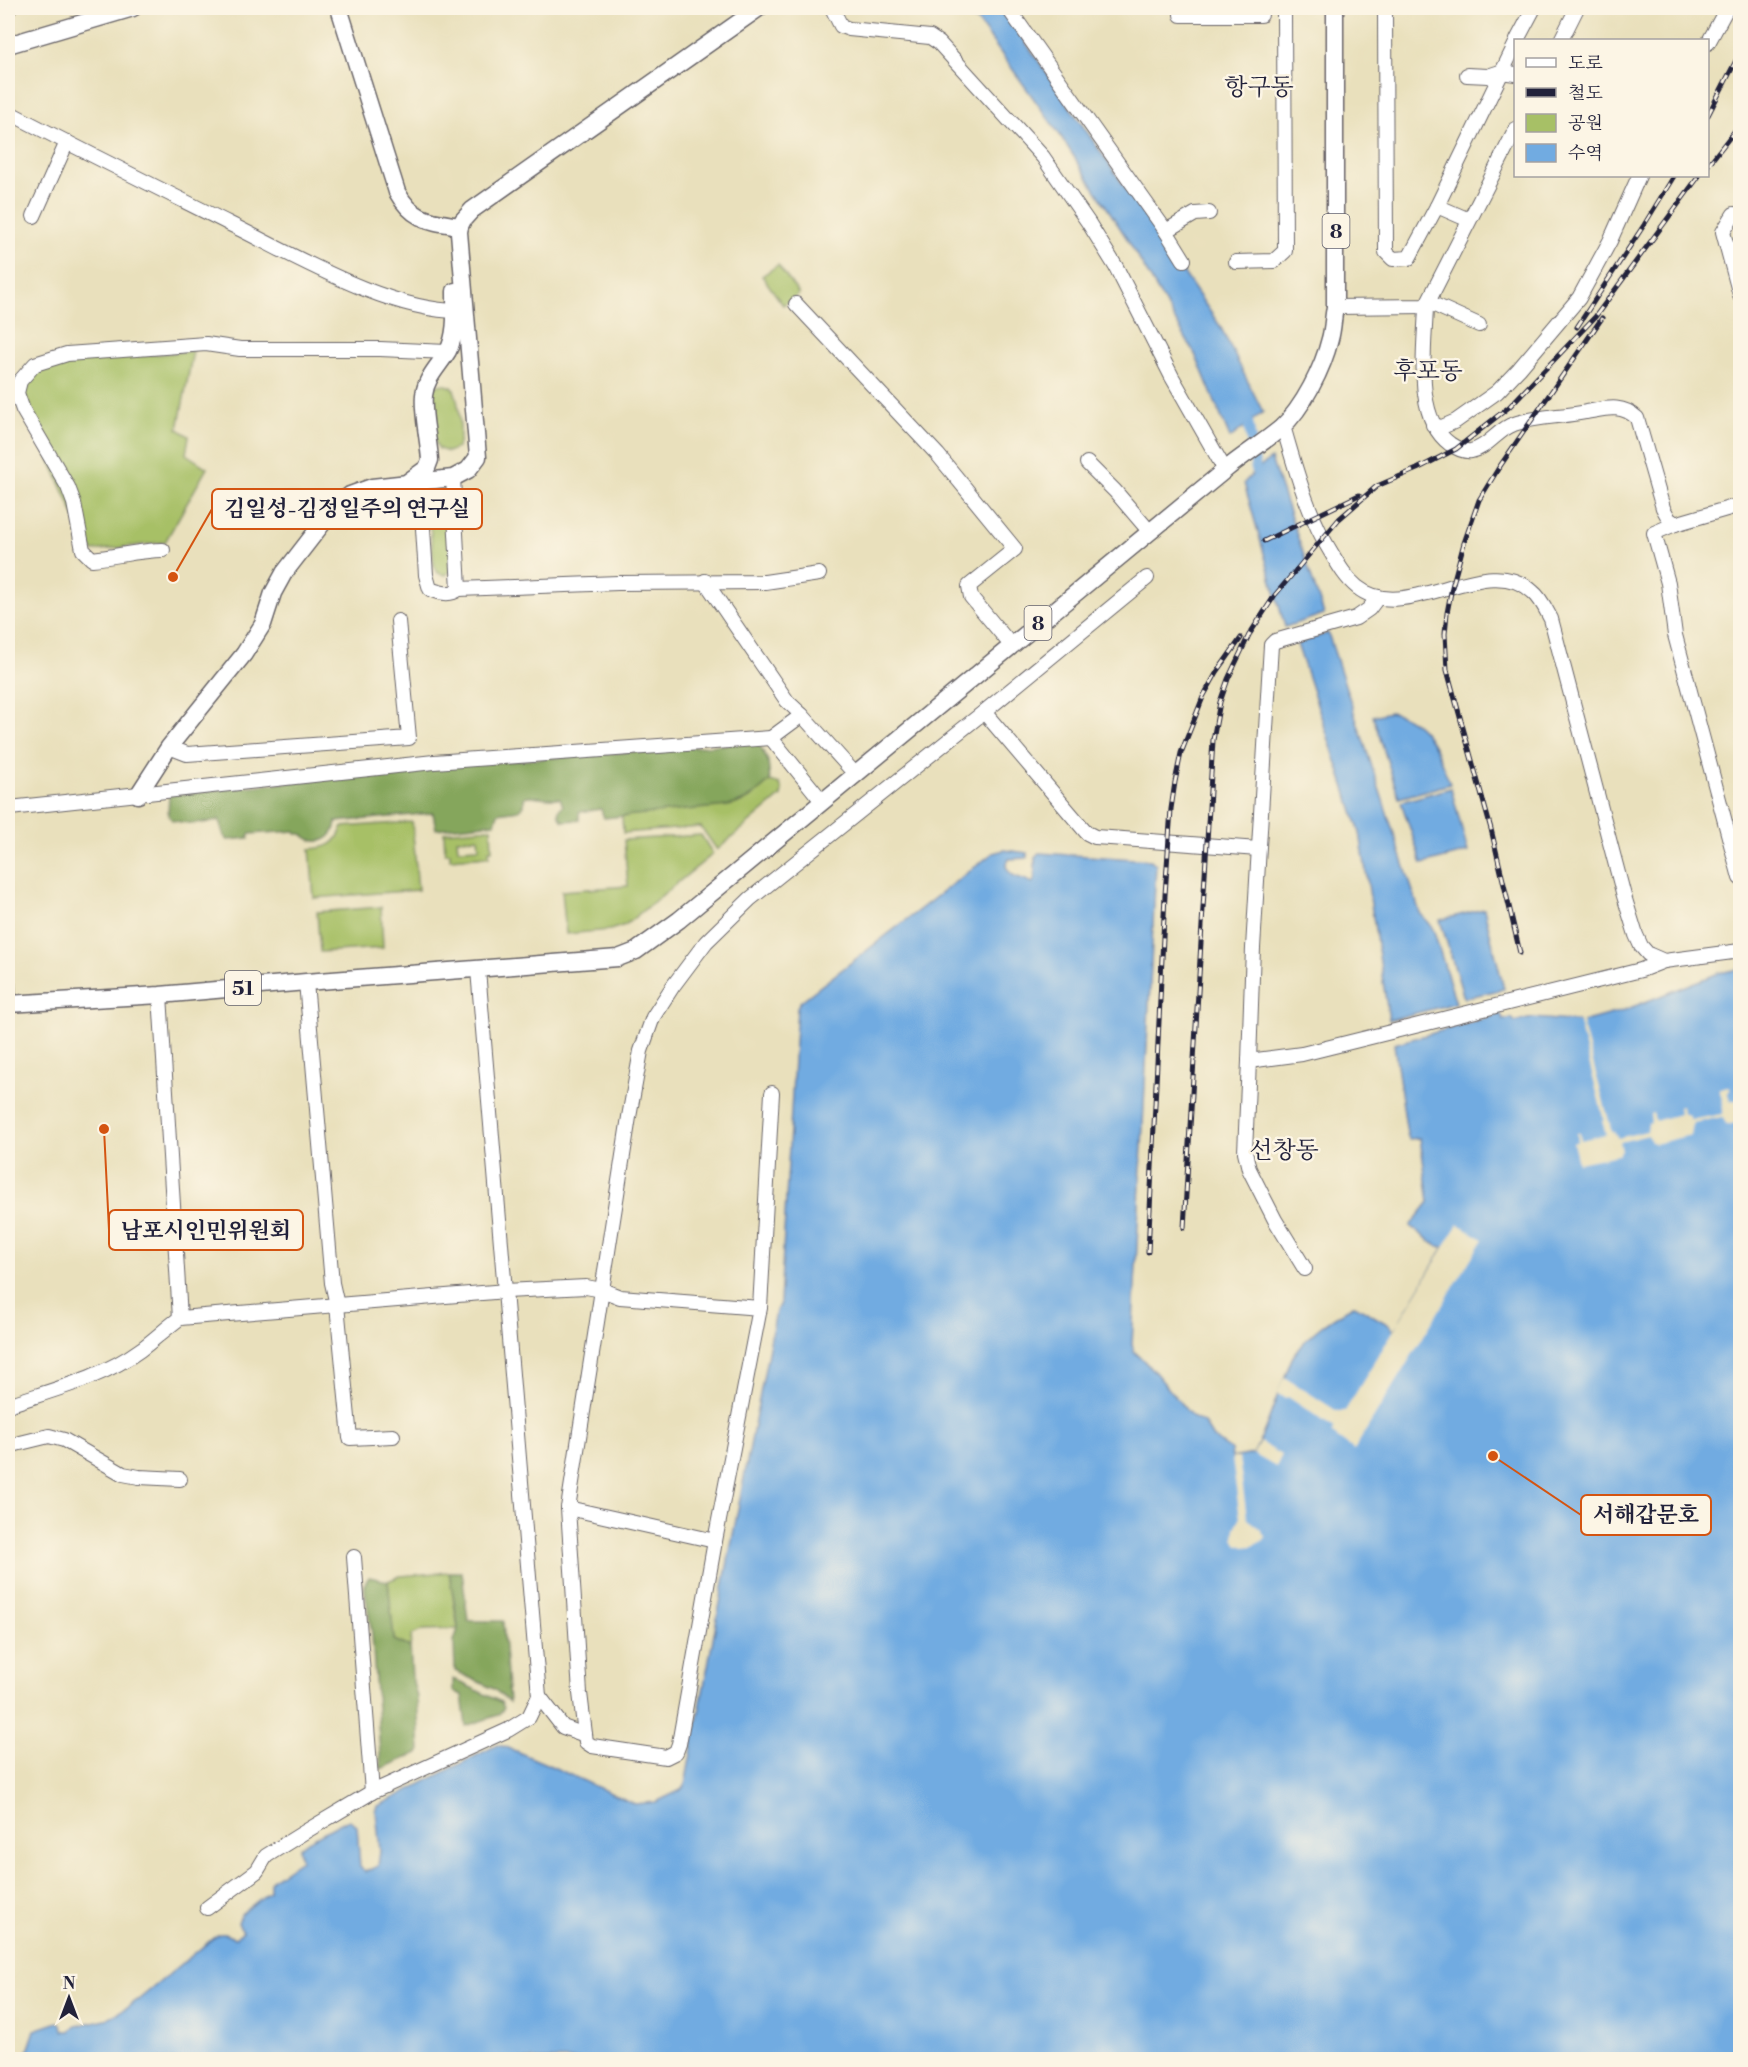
<svg xmlns="http://www.w3.org/2000/svg" width="1748" height="2067" font-family="'Libre Bodoni','Noto Serif KR',serif">
<rect width="100%" height="100%" fill="#fcf5e5"/>
<filter id="ink" filterUnits="userSpaceOnUse"><feTurbulence type="fractalNoise" baseFrequency=".0167" numOctaves="2"/><feDisplacementMap in="SourceGraphic" scale="12" xChannelSelector="R" yChannelSelector="G"/><feConvolveMatrix kernelMatrix="1 2 1 2 8 2 1 2 1" color-interpolation-filters="sRGB"/></filter>
<filter id="wash" filterUnits="userSpaceOnUse"><feTurbulence type="fractalNoise" baseFrequency=".008" numOctaves="4" result="noise"/><feDisplacementMap in="SourceGraphic" scale="24" xChannelSelector="R" yChannelSelector="G"/><feGaussianBlur stdDeviation="1.35" result="paint"/><feColorMatrix in="noise" values="0 0 0 0 0 0 0 0 0 0 0 0 0 0 0 0 0 1.4 0 .05"/><feComposite in="paint" operator="in"/></filter>
<g filter="url(#wash)">
<rect width="100%" height="100%" fill="#e9e0bc"/>
<g fill="#a7c066" stroke="#647150" stroke-width="1.5" fill-rule="evenodd">
<path d="M778 265 799 294 783 305 762 276Z"/>
<path d="M193 351 178 429 189 436 186 454 207 468 165 542 93 551 84 537 24 402 23 383 38 369 82 361Z"/>
<path d="M443 384 452 387C459 395 463 438 457 448L448 452 439 449 434 440 431 392 436 386Z"/>
<path d="M437 506H443L448 511 453 569 446 575 438 573 434 565 429 516 431 510Z"/>
<path d="M770 781 780 784 782 791 781 796 717 850 701 827 623 833 622 816 741 803 750 798Z"/>
<path d="M412 822 418 890 314 898 310 849C326 848 338 845 342 827Z"/>
<path d="M491 828 492 850H489V856L450 859V853H445L444 832ZM478 838 479 848 458 849 457 839Z"/>
<path d="M701 835 713 854 625 925 610 930 566 934 562 891 628 886 624 840Z"/>
<path d="M381 907 383 948 320 952 317 912Z"/>
<path d="M449 1572 458 1629 423 1630 412 1635 410 1647 394 1640 388 1581 400 1576Z"/>
</g>
<g fill="#85a65b" stroke="#54644b" stroke-width="1.5">
<path d="M758 742 768 761 770 781C757 793 746 802 728 806L604 818 601 809 579 812V820L563 821 559 816V809L563 806 560 798C546 799 540 796 527 796L524 798V806L519 810 498 813 495 823 436 829 433 813 336 822C334 840 317 848 302 834H296V831L249 834V838L227 840 224 836 219 820C202 824 189 825 172 820L168 814 169 795 434 767Z"/>
<path d="M449 1572H462L468 1621H503L509 1702 494 1689 455 1671 454 1641 458 1629 457 1617Z"/>
<path d="M369 1577 388 1581 394 1640 410 1647 412 1678 417 1697 420 1752 381 1769 372 1634 364 1585Z"/>
<path d="M453 1679 501 1702 504 1708 498 1715 466 1726 462 1695 453 1691Z"/>
</g>
<g fill="#71abe1" stroke="#4a668e" stroke-width="1.5">
<path d="M928 8H1002L1220 326 1263 412 1230 438 1195 354 1126 237 1060 135 977 20Z"/>
<path d="M1271 459 1324 614 1285 627 1244 483 1256 470Z"/>
<path d="M1328 633 1420 913 1433 929 1456 1003 1389 1020 1360 833 1297 644Z"/>
<path d="M1390 712C1427 719 1438 753 1450 784L1399 798 1373 716Z"/>
<path d="M1451 788 1468 852 1422 864 1401 802Z"/>
<path d="M1004 850 1027 853V858L1009 859 1006 866C1011 880 1025 877 1032 883L1035 880V858L1039 853 1151 860 1156 865 1132 1345 1134 1351 1154 1371 1187 1411 1194 1418 1204 1423 1213 1438 1231 1450 1232 1458 1253 1454C1267 1430 1274 1402 1285 1376 1288 1369 1290 1361 1294 1355 1309 1332 1332 1318 1355 1305L1389 1325 1394 1331 1444 1247 1437 1246 1410 1226 1429 1202 1420 1138 1409 1139 1407 1134 1394 1044 1501 1014 1503 1020 1512 1018 1515 1022 1533 1018 1582 1022 1622 1011 1719 973 1740 969V2059L25 2060 35 2030 58 2022 61 2024 64 2031H70L74 2027 80 2025 110 2018 138 2000 217 1935C226 1931 227 1937 235 1938L243 1931 238 1923 241 1914 270 1891V1882L273 1879 301 1860 299 1848 304 1843 341 1823 350 1820 357 1826 360 1867 365 1872 378 1866 380 1851 376 1811 378 1806 497 1745 506 1747 544 1763 635 1804 656 1802 681 1790 685 1785 776 1311 780 1303 797 1007 800 1002 993 853Z"/>
<path d="M1484 909 1504 989 1464 998 1440 920Z"/>
</g>
<g fill="#e9e0bc">
<path d="M1578 1019H1581L1612 1132H1614L1618 1138 1647 1131 1648 1123 1651 1122 1650 1114 1653 1113 1655 1121 1679 1114 1678 1107 1682 1106 1683 1114H1687L1691 1120 1722 1114 1723 1103 1719 1089 1729 1087 1730 1091 1727 1092 1730 1101 1740 1099V1122L1727 1125 1722 1117 1693 1123 1691 1135 1654 1144 1653 1142H1651L1648 1135 1620 1142 1622 1151 1618 1155 1578 1163 1573 1143 1578 1141 1577 1133H1580L1581 1140 1606 1134 1602 1121 1604 1120Z"/>
<path d="M1458 1224 1483 1239 1354 1450 1331 1433 1334 1428 1288 1397 1286 1398 1277 1394 1284 1377 1337 1411H1345Z"/>
<path d="M1260 1442 1282 1455 1276 1467 1253 1454Z"/>
<path d="M1232 1458H1239L1247 1518 1261 1530 1265 1536 1264 1540 1253 1546 1244 1547 1237 1544 1234 1538 1235 1528 1240 1518Z"/>
</g>
<g fill="none" stroke-linecap="round" stroke-linejoin="round">
<path stroke="#71abe1" stroke-width="10" d="M1244 412 1248 421 1256 470"/>
</g>
</g>
<g filter="url(#ink)">
<g fill="none" stroke-linecap="round" stroke-linejoin="round">
<g stroke="#686468" stroke-width="16">
<g id="minor">
<path d="M8 8H10"/>
<path d="M832 8 841 26 849 29 930 37 939 43 1043 157 1088 222 1116 267 1172 377 1225 470"/>
<path d="M1008 8 1166 231 1184 260"/>
<path d="M1181 8V15H1261"/>
<path d="M1385 8 1386 252 1393 259 1409 258 1437 206 1516 43"/>
<path d="M1517 40 1534 8"/>
<path d="M1561 40 1577 8"/>
<path d="M1708 43 1727 8"/>
<path d="M1467 75 1488 76 1500 72 1516 74"/>
<path d="M8 112C81 150 154 186 228 223 293 255 392 314 465 311"/>
<path d="M1437 206 1469 220"/>
<path d="M1734 214 1723 232 1740 295"/>
<path d="M34 216 67 142"/>
<path d="M1166 231 1195 214 1209 213"/>
<path d="M1236 262 1274 261 1285 251 1284 8"/>
<path d="M1428 302 1479 325"/>
<path d="M796 304 938 455 1015 549 969 586 971 597 1011 645"/>
<path d="M1426 306C1425 348 1413 417 1450 444 1456 448 1464 452 1471 451 1488 448 1498 429 1514 424 1537 416 1562 417 1586 412 1605 409 1621 403 1637 418L1663 508 1669 519 1675 524 1740 505"/>
<path d="M1335 307 1426 306 1516 129"/>
<path d="M1433 425 1442 427 1456 421 1497 392 1519 369 1579 298 1610 241 1639 176"/>
<path d="M1283 426C1296 470 1307 514 1332 554 1339 566 1346 578 1357 587 1406 627 1487 548 1533 592 1541 598 1546 610 1551 619L1624 896 1636 935 1641 946 1648 954 1664 961 1740 951"/>
<path d="M1087 463 1115 491 1150 532"/>
<path d="M453 478 459 589"/>
<path d="M420 482 426 575 430 589C440 593 450 596 459 589L618 583 765 582 819 574"/>
<path d="M1675 524 1654 533 1668 583 1675 635 1740 878"/>
<path d="M163 550C139 550 116 557 92 559L83 550 74 503 68 487 23 410 17 393 20 381 35 364 67 354 206 344 240 349H380L447 352"/>
<path d="M1147 578 984 712 1087 833 1095 837 1110 838 1258 849"/>
<path d="M705 581 787 701 802 715"/>
<path d="M169 747 187 754 409 738 398 621"/>
<path d="M822 801 771 738 802 715 856 775"/>
<path d="M8 810 10 808 28 806 434 762 771 738"/>
<path d="M8 981 9 1004"/>
<path d="M306 982 332 1283 337 1305 350 1438 393 1436"/>
<path d="M160 995 180 1318"/>
<path d="M1249 1061 1253 948 1271 645 1275 641 1356 618 1369 609 1378 597"/>
<path d="M1305 1269 1275 1220 1249 1169 1245 1152 1249 1061 1302 1054 1641 970 1664 961"/>
<path d="M760 1308 620 1297 602 1290 568 1508 580 1693 586 1742 592 1746 666 1757 676 1752 679 1744 715 1541 760 1308 772 1093"/>
<path d="M8 1405C52 1390 102 1378 140 1350 154 1340 166 1328 180 1318L506 1291 586 1287 602 1290 629 1117 641 1051 653 1017 673 986 706 942 750 899 984 712"/>
<path d="M8 1446 49 1436 64 1440 123 1474 139 1477 180 1479"/>
<path d="M568 1508 715 1541"/>
<path d="M354 1557 372 1792"/>
<path d="M539 1696 563 1727 585 1735"/>
<path d="M207 1908 257 1871 266 1856 303 1833 372 1792 508 1730 529 1717 539 1696 478 970"/>
</g>
</g>
<g stroke="#686468" stroke-width="19">
<g id="major">
<path d="M8 45 133 8"/>
<path d="M460 226 463 220 472 210 759 8"/>
<path d="M409 481 427 468 430 460C429 441 422 413 424 395 426 377 439 366 448 351 457 333 455 311 455 291"/>
<path d="M138 795 169 747 244 654 263 624 273 593 284 573 336 506 350 495 372 487 453 478 468 470 478 457 459 232 460 226C429 221 413 221 397 192L339 8"/>
<path d="M8 1004 160 995 306 982 618 958 636 951 679 920 1225 470C1243 455 1263 443 1281 428 1303 408 1323 368 1330 339 1333 329 1333 317 1335 307V8"/>
</g>
</g>
<use href="#minor" stroke="#fff" stroke-width="14"/>
<use href="#major" stroke="#fff" stroke-width="16"/>
<g stroke="#22223b" stroke-width="5">
<g id="rail">
<path d="M1708 115 1740 53"/>
<path d="M1708 165 1740 124"/>
<path d="M1577 327 1644 225 1674 176"/>
<path d="M1264 541 1359 495"/>
<path d="M1520 953 1491 829 1447 670 1445 634 1447 613 1452 587 1464 543 1479 500 1498 469 1602 318"/>
<path d="M1184 1228 1213 740 1220 702 1228 679 1249 635 1275 595 1339 519 1377 486 1417 469 1456 449 1509 407 1595 317 1699 176"/>
<path d="M1148 1252 1165 895 1171 809 1175 782 1181 753 1203 697 1217 672 1241 638"/>
</g>
</g>
<use href="#rail" stroke="#fcf5e5" stroke-width="3" stroke-dasharray="9" stroke-linecap="butt"/>
</g>
</g>
<g text-anchor="middle" stroke-width="5" stroke-linejoin="round" paint-order="stroke">
<g fill="#fcf5e5" stroke="#63616e" stroke-width="1.5">
<rect x="1322.5" y="214" width="27" height="34" rx="4.5"/>
<rect x="1024.5" y="606" width="27" height="34" rx="4.5"/>
<rect x="225" y="971" width="36" height="34" rx="4.5"/>
</g>
<g font-size="20" font-weight="bold" fill="#22223b">
<text x="1336" y="238">8</text>
<text x="1038" y="630">8</text>
<text x="243" y="995">51</text>
</g>
<g font-size="24" fill="#22223b" stroke="#fcf5e5">
<text x="1259" y="95">항구동</text>
<text x="1428" y="379">후포동</text>
<text x="1284" y="1158">선창동</text>
</g>
</g>
<path fill="none" stroke="#d45411" stroke-width="2" d="M173 577L212 509M104 1129L109 1230M1493 1456L1581 1515"/>
<g fill="#d45411" stroke="#fcf5e5" stroke-width="2">
<circle cx="173" cy="577" r="6"/>
<circle cx="104" cy="1129" r="6"/>
<circle cx="1493" cy="1456" r="6"/>
</g>
<g fill="#fcf5e5" stroke="#d45411" stroke-width="2">
<rect x="212" y="489" width="270" height="40" rx="6"/>
<rect x="109" y="1210" width="194" height="40" rx="6"/>
<rect x="1581" y="1495" width="130" height="40" rx="6"/>
</g>
<g font-size="22" text-anchor="middle" font-weight="bold" fill="#22223b">
<text x="347" y="516">김일성-김정일주의 연구실</text>
<text x="206" y="1238">남포시인민위원회</text>
<text x="1646" y="1522">서해갑문호</text>
</g>
<rect width="1748" height="2067" fill="none" stroke="#fcf5e5" stroke-width="30"/>
<rect x="1514" y="39" width="195" height="138" fill="#fcf5e5" stroke="#a5a1a1" stroke-width="1.5"/>
<rect x="1526" y="58" width="30" height="9" fill="#ffffff" stroke="#a5a1a1" stroke-width="1.5"/>
<text x="1568" y="69" font-size="18" fill="#22223b">도로</text>
<rect x="1526" y="88" width="30" height="9" fill="#22223b" stroke="#a5a1a1" stroke-width="1.5"/>
<text x="1568" y="99" font-size="18" fill="#22223b">철도</text>
<rect x="1526" y="114" width="30" height="18" fill="#a7c066" stroke="#a5a1a1" stroke-width="1.5"/>
<text x="1568" y="129" font-size="18" fill="#22223b">공원</text>
<rect x="1526" y="144" width="30" height="18" fill="#71abe1" stroke="#a5a1a1" stroke-width="1.5"/>
<text x="1568" y="159" font-size="18" fill="#22223b">수역</text>
<g transform="translate(69 1998)" stroke="#fcf5e5" stroke-width="4.5" paint-order="stroke">
<path d="M0-4.5L10 22L0 15L-10 22Z" fill="#22223b"/>
<text y="-9" font-size="16" font-weight="bold" text-anchor="middle" fill="#22223b">N</text>
</g>
</svg>
